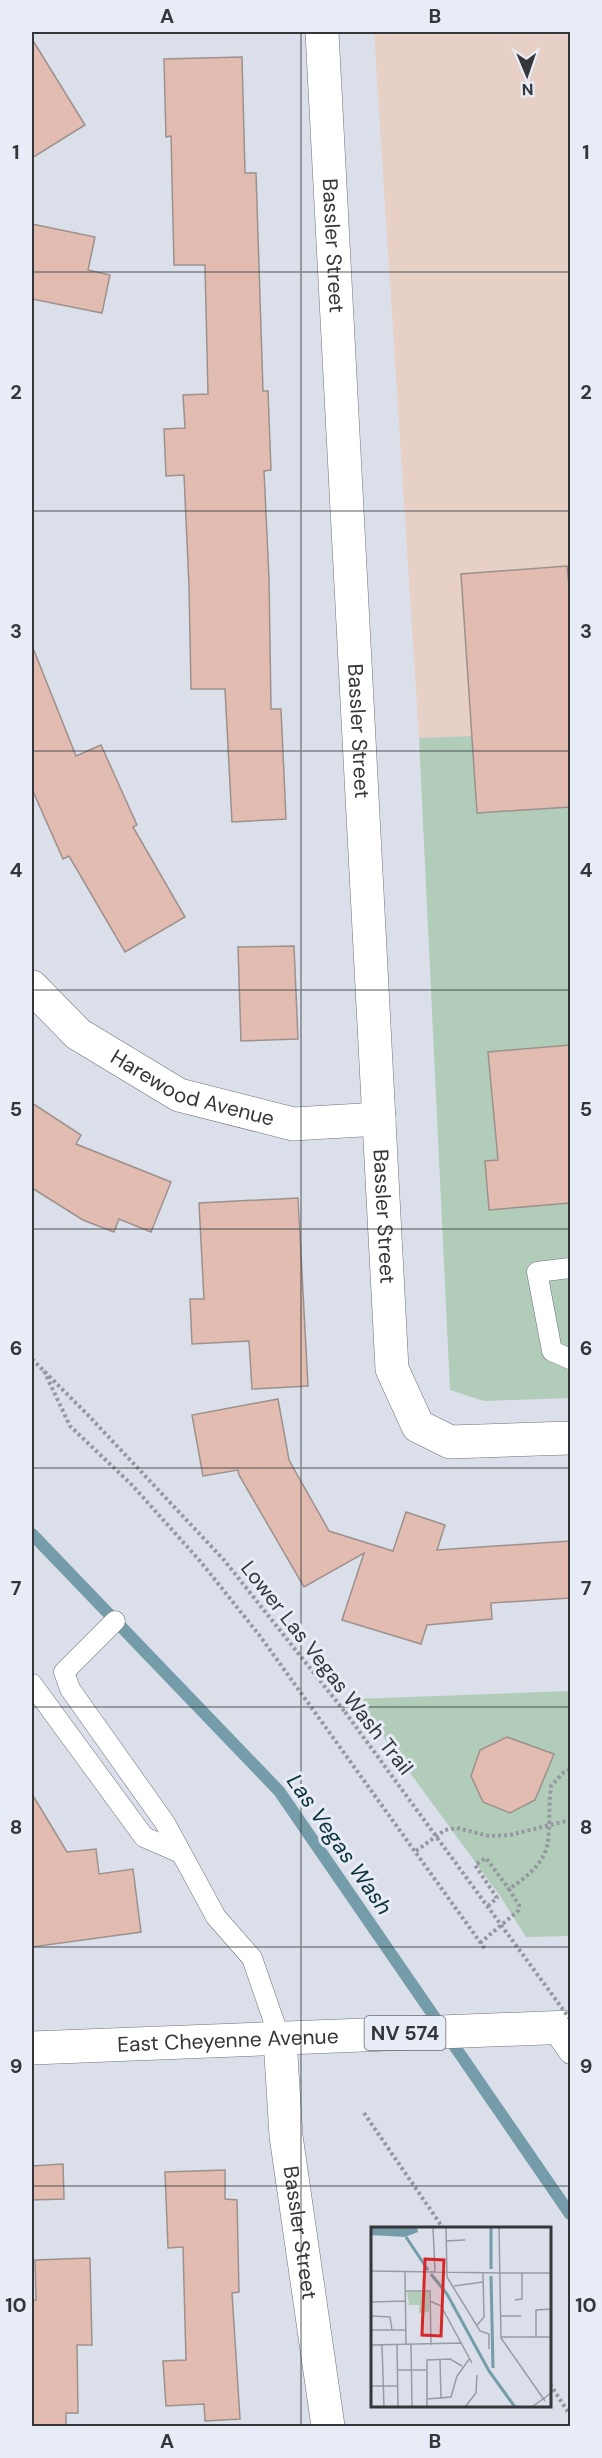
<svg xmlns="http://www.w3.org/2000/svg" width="602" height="2458" font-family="'DM Sans',sans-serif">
<rect width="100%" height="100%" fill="#dadfea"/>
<path fill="#e7d0c5" d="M374 32H570V732L419 738Z"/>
<g fill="#b2ccba">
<path d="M570 732V1398L484 1401 450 1390 419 738Z"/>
<path d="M570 1691V1936L526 1937 500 1896 356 1699Z"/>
</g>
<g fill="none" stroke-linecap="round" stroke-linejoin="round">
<path stroke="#759ca9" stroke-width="12" d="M32 1534 279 1791 570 2214"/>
</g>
<g fill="#e3bcb1" stroke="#9d918d" stroke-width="1.5">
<path d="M32 39 85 125 32 158Z"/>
<path d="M242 57 245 173H256L263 391H268L271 470 264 471 269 578 271 709H281L286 819 232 822 225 689H191L189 586 184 475 166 476 164 429 185 428 183 395 208 394 205 265H174L171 136 166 137 164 59Z"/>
<path d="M32 224 95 237 88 270 110 275 102 313 32 299Z"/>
<path d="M567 566 570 597V807L477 813 461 574Z"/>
<path d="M33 648 76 756 101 745 137 825 133 827 185 917 125 952 69 856 63 859 32 789V649Z"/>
<path d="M294 946 298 1039 241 1041 238 947Z"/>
<path d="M570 1045V1203L489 1210 485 1161 498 1160 488 1052Z"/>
<path d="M32 1103 81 1135 76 1144 171 1182 151 1232 119 1219 114 1232 83 1220 32 1188Z"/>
<path d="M298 1198 308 1386 252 1389 249 1341 192 1344 190 1299H204L199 1203Z"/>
<path d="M278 1399 289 1460 329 1531 393 1551 406 1512 445 1525 437 1550 570 1541V1598L491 1603 492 1619 427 1625 421 1644 342 1620 364 1553 304 1587 239 1475 238 1470 203 1476 192 1415Z"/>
<path d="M507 1737 554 1754 535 1800 510 1813 483 1802 471 1776 480 1750Z"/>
<path d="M32 1794 67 1852 96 1849 99 1874 133 1869 141 1932 32 1947Z"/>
<path d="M63 2164 64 2199 32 2200V2166Z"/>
<path d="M225 2170V2199L237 2200 239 2292 232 2293 240 2419 205 2421 204 2404 166 2406 163 2361 186 2360 183 2247 168 2248 165 2172Z"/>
<path d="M90 2258 92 2345H77L78 2413H66V2427H32V2300H36L35 2260Z"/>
</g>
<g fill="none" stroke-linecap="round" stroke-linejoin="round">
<g stroke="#6e727b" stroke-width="21">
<g id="lane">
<path d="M570 1268 537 1272 552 1351 570 1359"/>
<path d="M115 1621 64 1672 70 1689 165 1823 216 1917 252 1958 280 2039"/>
<path d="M32 1684 144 1837 181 1853"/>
<path d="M551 2027 570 2054"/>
</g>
</g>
<g stroke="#6e727b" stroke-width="34">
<g id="street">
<path id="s1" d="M322 32 392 1369 418 1426 450 1442 570 1438"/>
<path id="s2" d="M32 987 78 1034 179 1095 293 1124 379 1119"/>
<path id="s3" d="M280 2039 286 2136 328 2426"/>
</g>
</g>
<g stroke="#6e727b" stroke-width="34">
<g id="primary">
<path id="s4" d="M32 2048 570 2027"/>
</g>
</g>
<g stroke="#9598a0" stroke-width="4" stroke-dasharray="3 3" stroke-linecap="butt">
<path d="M32 1359 88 1415 224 1560 345 1712"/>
<path d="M44 1371 70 1426 132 1485 200 1561 260 1636 485 1949"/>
<path d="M416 1851 445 1830 457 1828 489 1836 510 1835 570 1820"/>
<path d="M488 1906 497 1898 475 1865 486 1858 509 1889"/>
<path d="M480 1943 518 1911 519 1905 509 1889C561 1854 545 1841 551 1786L564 1772 570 1770"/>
<path d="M364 2113 443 2228"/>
<path d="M550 2384 570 2415"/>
</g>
<use href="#lane" stroke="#fff" stroke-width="20"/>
<use href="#street" stroke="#fff" stroke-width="33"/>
<use href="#primary" stroke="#fff" stroke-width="33"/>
<path stroke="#9598a0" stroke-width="4" stroke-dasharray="3 3" stroke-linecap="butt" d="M345 1712 570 2019"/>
</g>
<path fill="none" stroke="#34363a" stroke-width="1.5" stroke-opacity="0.55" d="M301 32V2426M32 272H570M32 511H570M32 751H570M32 990H570M32 1229H570M32 1468H570M32 1707H570M32 1947H570M32 2186H570"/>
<g text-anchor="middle" stroke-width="6" stroke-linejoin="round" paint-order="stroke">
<rect fill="#e7ecf7" stroke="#6a6d73" stroke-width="1.5" x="364.5" y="2016" width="81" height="34" rx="4.5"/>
<g font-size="20" font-weight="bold" fill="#34363a">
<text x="405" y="2040">NV 574</text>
</g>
<g font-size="21" fill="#34363a" stroke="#e7ecf7">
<text dy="7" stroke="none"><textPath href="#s1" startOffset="214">Bassler Street</textPath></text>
<text dy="7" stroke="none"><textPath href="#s1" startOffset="700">Bassler Street</textPath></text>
<text dy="7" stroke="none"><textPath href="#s2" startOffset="194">Harewood Avenue</textPath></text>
<text dy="7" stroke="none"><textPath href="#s1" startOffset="1186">Bassler Street</textPath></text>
<text transform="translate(327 1668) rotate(52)" y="7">Lower Las Vegas Wash Trail</text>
<text dy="7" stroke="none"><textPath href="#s4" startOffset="196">East Cheyenne Avenue</textPath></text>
<text dy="7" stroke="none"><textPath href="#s3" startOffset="195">Bassler Street</textPath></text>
</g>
<g font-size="22" font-style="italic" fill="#0b323d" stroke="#e7ecf7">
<text transform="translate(340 1844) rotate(55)" y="8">Las Vegas Wash</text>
</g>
</g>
<g transform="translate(371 2227)">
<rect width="180" height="180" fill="#dadfea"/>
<path d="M36 65H58V85L48 86V78H38Z" fill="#b2ccba"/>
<path d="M0 0H46L47 5 34 10 0 8Z" fill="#759ca9"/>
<path fill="none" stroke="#759ca9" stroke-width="3" d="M120 0V42M35 10 57 43M60 47 76 67 118 144 144 180M120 49 122 141"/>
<path fill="none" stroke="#989ba4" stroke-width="1.5" d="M62 0 64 45M75 0 76 50 109 104 118 107V122M128 0 130 111 174 174M75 14 94 13M0 44 129 46M34 45 35 118M127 46H180M180 50V78M83 59 112 55M34 64H59L60 118M144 73 151 72V46M59 74 70 79 101 136M0 75 35 74M0 89 19 90 21 103M130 89H150M106 98 113 90 112 46M0 103H35M130 110H180M165 110V83L180 82M0 118 91 116M11 118 13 180M26 118 27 180M40 118 41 180M69 132 70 172M26 143H55M0 159H26M56 172 80 170 86 149 99 131M56 180V133L79 132 91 139M94 180 105 166 106 148M161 180 180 166"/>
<path fill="#d62828" fill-opacity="0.15" stroke="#d62828" stroke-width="3" d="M54 32 73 33 70 109 51 108Z"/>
<rect width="180" height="180" fill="none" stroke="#34363a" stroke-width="3"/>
</g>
<rect width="602" height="2458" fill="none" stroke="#e7ecf7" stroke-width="66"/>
<g transform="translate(527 75) rotate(178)" stroke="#e7ecf7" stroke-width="4.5" paint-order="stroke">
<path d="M0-4.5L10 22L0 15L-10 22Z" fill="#34363a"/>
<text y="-9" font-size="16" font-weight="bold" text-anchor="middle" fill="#34363a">N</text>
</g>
<rect x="33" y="33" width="536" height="2392" fill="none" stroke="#34363a" stroke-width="2"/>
<g font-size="20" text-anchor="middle" font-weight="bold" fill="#34363a">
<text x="167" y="23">A</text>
<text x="435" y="23">B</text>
<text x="16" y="159">1</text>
<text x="586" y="159">1</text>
<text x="16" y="399">2</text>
<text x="586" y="399">2</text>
<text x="16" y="638">3</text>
<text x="586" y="638">3</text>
<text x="16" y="877">4</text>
<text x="586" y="877">4</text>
<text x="16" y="1116">5</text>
<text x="586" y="1116">5</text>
<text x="16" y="1355">6</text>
<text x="586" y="1355">6</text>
<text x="16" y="1595">7</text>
<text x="586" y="1595">7</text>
<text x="16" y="1834">8</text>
<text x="586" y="1834">8</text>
<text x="16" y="2073">9</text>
<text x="586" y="2073">9</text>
<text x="16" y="2312">10</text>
<text x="586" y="2312">10</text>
<text x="167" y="2448">A</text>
<text x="435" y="2448">B</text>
</g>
</svg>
